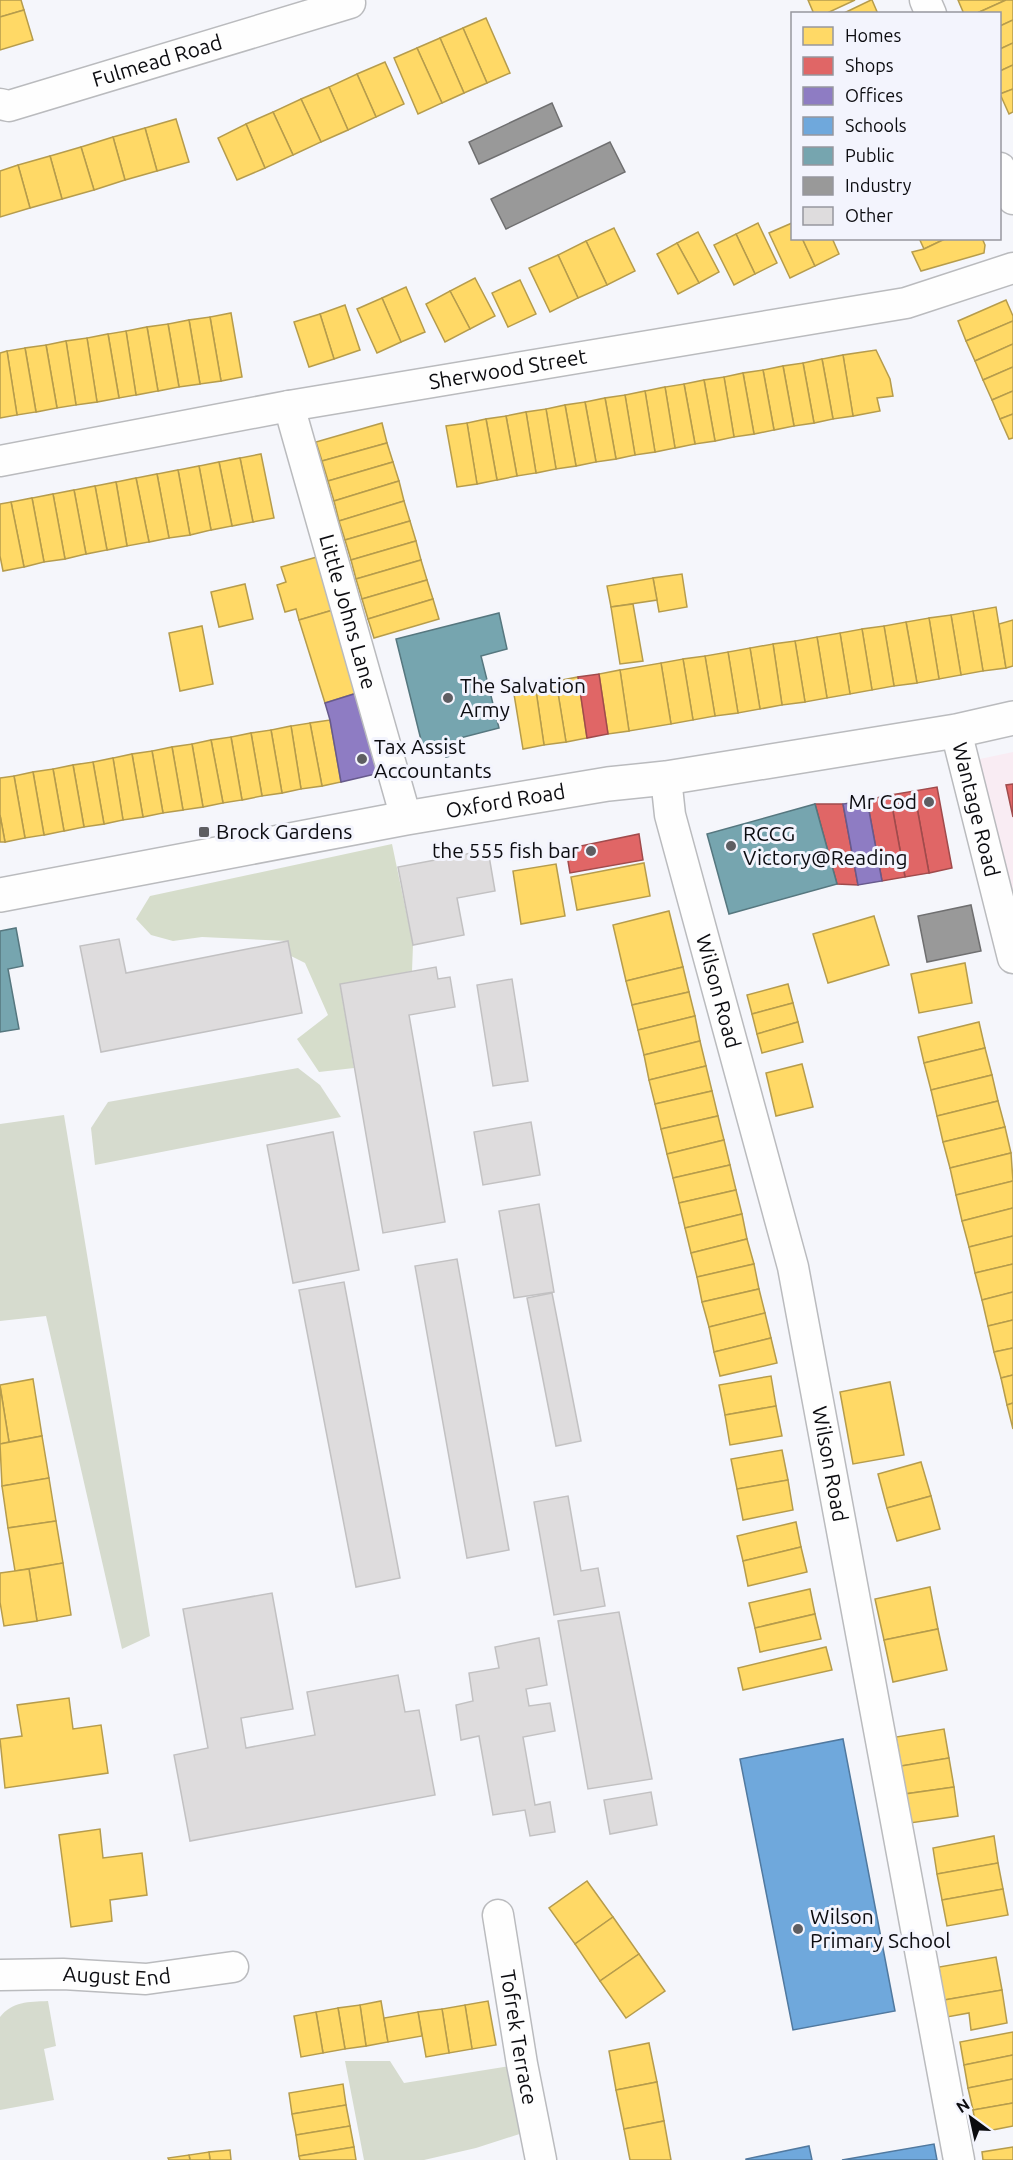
<svg xmlns="http://www.w3.org/2000/svg" width="1013" height="2160" font-family="Ubuntu,sans-serif">
<rect width="100%" height="100%" fill="#f5f6fb"/>
<path fill="#f9ecf3" d="M1013 752V927L975 760Z"/>
<g fill="#d6dbce">
<path d="M298 1068 320 1085 341 1117 95 1165 91 1128 108 1102Z"/>
<path d="M64 1115 150 1636 122 1649 46 1316 0 1321V1124Z"/>
<path d="M48 2001 56 2046 44 2049 54 2100 0 2110V2017C13 2001 28 2002 48 2001Z"/>
<path d="M345 2061H390L404 2083 522 2064 535 2129 476 2148 424 2160H364Z"/>
</g>
<path fill="#d6ddcb" d="M392 844 413 945 412 971 340 985 354 1068 319 1072 297 1039 328 1015 305 963 291 956 288 941 202 937 173 941 151 935 136 919 150 896Z"/>
<g fill="#ffd966" stroke="#b69c4c" stroke-width="1.5">
<path d="M0 0H21L24 10 0 17Z"/>
<path d="M808 0H855L825 14H814Z"/>
<path d="M872 0 878 14H842L871 0Z"/>
<path d="M958 0H1006L975 14H964Z"/>
<path d="M1006 0H1013V20L1000 26V14H975Z"/>
<path d="M24 10 33 40 0 50V17Z"/>
<path d="M486 18 510 73 487 83 463 28Z"/>
<path d="M1013 20V43L1000 49V26Z"/>
<path d="M463 28 487 83 464 93 440 38Z"/>
<path d="M440 38 464 93 442 103 417 48Z"/>
<path d="M1013 43V65L1000 71V49Z"/>
<path d="M417 48 442 103 418 114 394 58Z"/>
<path d="M385 62 404 104 376 117 357 74Z"/>
<path d="M1013 65V89L1000 94V71Z"/>
<path d="M357 74 376 117 348 130 329 87Z"/>
<path d="M329 87 348 130 321 142 301 99Z"/>
<path d="M1013 89V112L1009 114 1000 94Z"/>
<path d="M301 99 321 142 293 155 273 112Z"/>
<path d="M273 112 293 155 265 168 246 124Z"/>
<path d="M176 119 189 162 157 171 145 128Z"/>
<path d="M246 124 265 168 237 180 218 138Z"/>
<path d="M145 128 157 171 125 180 113 137Z"/>
<path d="M113 137 125 180 94 190 81 147Z"/>
<path d="M81 147 94 190 62 199 50 156Z"/>
<path d="M50 156 62 199 30 208 18 165Z"/>
<path d="M18 165 30 208 0 217V171Z"/>
<path d="M758 223 777 263 755 274 736 234Z"/>
<path d="M792 223V238H802L815 266 790 278 769 233Z"/>
<path d="M614 228 635 271 607 285 586 241Z"/>
<path d="M698 232 719 272 699 283 677 243Z"/>
<path d="M736 234 755 274 734 285 714 245Z"/>
<path d="M802 238H832L839 254 815 266Z"/>
<path d="M919 238H947L924 249Z"/>
<path d="M947 238H982L985 245 984 253 921 271 912 252 924 249Z"/>
<path d="M586 241 607 285 578 298 558 255Z"/>
<path d="M677 243 699 283 678 294 657 254Z"/>
<path d="M558 255 578 298 550 312 529 268Z"/>
<path d="M475 278 495 316 470 329 450 291Z"/>
<path d="M520 280 536 314 508 327 492 293Z"/>
<path d="M406 287 425 332 401 342 382 298Z"/>
<path d="M450 291 470 329 445 342 426 304Z"/>
<path d="M382 298 401 342 377 353 357 309Z"/>
<path d="M1006 300 1013 316V321L966 341 958 321Z"/>
<path d="M345 305 360 350 334 359 320 314Z"/>
<path d="M231 313 242 377 221 381 210 317Z"/>
<path d="M320 314 334 359 309 367 294 322Z"/>
<path d="M210 317 221 381 200 384 189 320Z"/>
<path d="M189 320 200 384 179 387 168 324Z"/>
<path d="M1013 321V344L975 361 966 341Z"/>
<path d="M168 324 179 387 158 391 147 327Z"/>
<path d="M147 327 158 391 136 395 126 331Z"/>
<path d="M126 331 136 395 119 398 108 334Z"/>
<path d="M108 334 119 398 97 402 87 338Z"/>
<path d="M87 338 97 402 76 405 66 341Z"/>
<path d="M66 341 76 405 57 408 46 345Z"/>
<path d="M1013 344V367L983 380 975 361Z"/>
<path d="M46 345 57 408 36 412 25 348Z"/>
<path d="M25 348 36 412 17 415 7 351Z"/>
<path d="M876 350 890 379 893 396 877 398 880 411 853 416 843 355Z"/>
<path d="M7 351 17 415 0 418V353Z"/>
<path d="M843 355 853 416 833 419 822 359Z"/>
<path d="M822 359 833 419 814 423 803 363Z"/>
<path d="M803 363 814 423 794 426 783 366Z"/>
<path d="M783 366 794 426 774 430 763 370Z"/>
<path d="M1013 367V391L992 400 983 380Z"/>
<path d="M763 370 774 430 754 434 743 373Z"/>
<path d="M743 373 754 434 734 437 724 377Z"/>
<path d="M724 377 734 437 715 441 704 380Z"/>
<path d="M704 380 715 441 695 444 684 384Z"/>
<path d="M684 384 695 444 675 448 665 387Z"/>
<path d="M665 387 675 448 655 452 645 391Z"/>
<path d="M645 391 655 452 635 455 625 395Z"/>
<path d="M1013 391V414L1000 419 992 400Z"/>
<path d="M625 395 635 455 616 459 605 398Z"/>
<path d="M605 398 616 459 596 462 585 402Z"/>
<path d="M585 402 596 462 576 466 565 405Z"/>
<path d="M565 405 576 466 556 469 546 409Z"/>
<path d="M546 409 556 469 536 473 526 412Z"/>
<path d="M526 412 536 473 517 476 506 416Z"/>
<path d="M1013 414V438L1009 439 1000 419Z"/>
<path d="M506 416 517 476 497 480 486 419Z"/>
<path d="M486 419 497 480 477 484 467 423Z"/>
<path d="M382 423 387 443 322 461 316 442Z"/>
<path d="M467 423 477 484 457 487 446 426Z"/>
<path d="M387 443 393 462 328 481 322 461Z"/>
<path d="M261 454 274 518 253 522 240 458Z"/>
<path d="M240 458 253 522 232 526 219 462Z"/>
<path d="M219 462 232 526 211 530 199 466Z"/>
<path d="M393 462 399 481 334 501 328 481Z"/>
<path d="M199 466 211 530 190 535 178 470Z"/>
<path d="M178 470 190 535 169 538 157 474Z"/>
<path d="M157 474 169 538 149 542 136 478Z"/>
<path d="M136 478 149 542 127 546 116 482Z"/>
<path d="M399 481 404 501 339 521 334 501Z"/>
<path d="M116 482 127 546 107 550 95 486Z"/>
<path d="M95 486 107 550 86 554 74 490Z"/>
<path d="M74 490 86 554 65 559 53 494Z"/>
<path d="M53 494 65 559 44 562 32 498Z"/>
<path d="M32 498 44 562 24 567 11 502Z"/>
<path d="M404 501 410 521 345 540 339 521Z"/>
<path d="M11 502 24 567 3 571 0 556V504Z"/>
<path d="M410 521 416 541 351 560 345 540Z"/>
<path d="M416 541 421 560 356 579 351 560Z"/>
<path d="M317 557 333 610 299 620 296 609 285 612 277 585 286 582 281 567Z"/>
<path d="M421 560 427 580 362 599 356 579Z"/>
<path d="M682 574 687 607 659 612 653 578Z"/>
<path d="M653 578 657 600 611 607 607 586Z"/>
<path d="M427 580 433 599 368 619 362 599Z"/>
<path d="M245 584 253 619 219 627 211 592Z"/>
<path d="M433 599 439 619 374 638 368 619Z"/>
<path d="M633 604 643 661 620 664 611 607Z"/>
<path d="M996 607 1006 668 983 671 973 611Z"/>
<path d="M333 610 357 693 325 703 299 620Z"/>
<path d="M973 611 983 671 961 675 951 615Z"/>
<path d="M951 615 961 675 939 679 929 618Z"/>
<path d="M929 618 939 679 917 683 906 622Z"/>
<path d="M1013 620V666L1006 668 999 624Z"/>
<path d="M906 622 917 683 894 686 884 626Z"/>
<path d="M202 626 213 684 180 691 169 633Z"/>
<path d="M884 626 894 686 872 690 862 629Z"/>
<path d="M862 629 872 690 850 694 840 633Z"/>
<path d="M840 633 850 694 827 698 817 637Z"/>
<path d="M817 637 827 698 805 702 795 641Z"/>
<path d="M795 641 805 702 782 705 773 644Z"/>
<path d="M773 644 782 705 760 709 750 648Z"/>
<path d="M750 648 760 709 738 713 728 652Z"/>
<path d="M728 652 738 713 715 716 705 656Z"/>
<path d="M705 656 715 716 693 720 683 659Z"/>
<path d="M683 659 693 720 671 724 661 663Z"/>
<path d="M661 663 671 724 629 731 620 670Z"/>
<path d="M620 670 629 731 608 734 599 674Z"/>
<path d="M578 677 587 738 566 742 556 681Z"/>
<path d="M556 681 566 742 544 745 535 684Z"/>
<path d="M535 684 544 745 523 749 513 688Z"/>
<path d="M330 720 341 782 322 786 310 723Z"/>
<path d="M310 723 322 786 301 789 291 726Z"/>
<path d="M291 726 301 789 282 793 271 730Z"/>
<path d="M271 730 282 793 262 796 251 733Z"/>
<path d="M251 733 262 796 242 800 231 737Z"/>
<path d="M231 737 242 800 223 803 211 740Z"/>
<path d="M211 740 223 803 203 807 192 744Z"/>
<path d="M192 744 203 807 183 810 172 747Z"/>
<path d="M172 747 183 810 163 813 152 751Z"/>
<path d="M152 751 163 813 143 817 132 754Z"/>
<path d="M132 754 143 817 123 820 113 758Z"/>
<path d="M113 758 123 820 104 824 93 762Z"/>
<path d="M93 762 104 824 84 827 73 765Z"/>
<path d="M73 765 84 827 64 831 53 769Z"/>
<path d="M53 769 64 831 44 835 33 772Z"/>
<path d="M33 772 44 835 25 838 14 776Z"/>
<path d="M14 776 25 838 5 842 0 815V778Z"/>
<path d="M0 815 5 842H0Z"/>
<path d="M644 863 650 896 577 910 571 877Z"/>
<path d="M556 864 565 916 521 924 513 871Z"/>
<path d="M669 911 683 967 626 981 613 925Z"/>
<path d="M874 916 889 965 828 983 813 934Z"/>
<path d="M965 963 972 1003 919 1013 911 974Z"/>
<path d="M683 967 689 992 632 1005 626 981Z"/>
<path d="M788 984 793 1003 752 1014 747 995Z"/>
<path d="M689 992 695 1016 638 1030 632 1005Z"/>
<path d="M793 1003 798 1022 757 1034 752 1014Z"/>
<path d="M695 1016 700 1041 644 1055 638 1030Z"/>
<path d="M798 1022 803 1042 762 1053 757 1034Z"/>
<path d="M979 1022 985 1048 924 1063 918 1037Z"/>
<path d="M700 1041 706 1066 649 1080 644 1055Z"/>
<path d="M985 1048 992 1075 931 1090 924 1063Z"/>
<path d="M802 1064 813 1107 776 1116 766 1073Z"/>
<path d="M706 1066 712 1091 655 1104 649 1080Z"/>
<path d="M992 1075 998 1101 937 1116 931 1090Z"/>
<path d="M712 1091 718 1116 661 1129 655 1104Z"/>
<path d="M998 1101 1005 1127 943 1142 937 1116Z"/>
<path d="M718 1116 724 1140 667 1154 661 1129Z"/>
<path d="M1005 1127 1011 1153 950 1168 943 1142Z"/>
<path d="M724 1140 730 1165 673 1178 667 1154Z"/>
<path d="M1011 1153 1013 1181 956 1195 950 1168Z"/>
<path d="M730 1165 736 1190 679 1203 673 1178Z"/>
<path d="M1013 1181V1208L962 1221 956 1195Z"/>
<path d="M736 1190 742 1214 685 1228 679 1203Z"/>
<path d="M1013 1208V1236L969 1247 962 1221Z"/>
<path d="M742 1214 747 1239 691 1253 685 1228Z"/>
<path d="M1013 1236V1264L975 1273 969 1247Z"/>
<path d="M747 1239 754 1264 697 1277 691 1253Z"/>
<path d="M754 1264 759 1289 702 1302 697 1277Z"/>
<path d="M1013 1264V1292L982 1300 975 1273Z"/>
<path d="M759 1289 765 1313 709 1327 702 1302Z"/>
<path d="M1013 1292V1320L988 1326 982 1300Z"/>
<path d="M765 1313 771 1338 714 1352 709 1327Z"/>
<path d="M1013 1320V1348L994 1352 988 1326Z"/>
<path d="M771 1338 777 1363 720 1376 714 1352Z"/>
<path d="M1013 1348V1375L1001 1378 994 1352Z"/>
<path d="M1013 1375V1403L1007 1405 1001 1378Z"/>
<path d="M771 1376 776 1406 725 1415 719 1385Z"/>
<path d="M33 1379 42 1436 9 1442 0 1385Z"/>
<path d="M890 1382 904 1455 853 1464 840 1392Z"/>
<path d="M0 1386 9 1442 0 1444Z"/>
<path d="M1013 1403V1429L1007 1405Z"/>
<path d="M776 1406 782 1436 730 1445 725 1415Z"/>
<path d="M42 1436 49 1478 2 1486 0 1444Z"/>
<path d="M782 1450 788 1480 737 1489 731 1459Z"/>
<path d="M921 1462 931 1496 887 1508 878 1474Z"/>
<path d="M49 1478 56 1521 8 1528 2 1486Z"/>
<path d="M788 1480 793 1510 743 1520 737 1489Z"/>
<path d="M931 1496 940 1529 897 1541 887 1508Z"/>
<path d="M56 1521 63 1563 15 1571 8 1528Z"/>
<path d="M796 1522 801 1547 743 1561 737 1536Z"/>
<path d="M801 1547 807 1572 748 1586 743 1561Z"/>
<path d="M63 1563 71 1615 37 1621 29 1569Z"/>
<path d="M29 1569 37 1621 4 1626 0 1602V1573Z"/>
<path d="M930 1587 938 1629 884 1640 875 1599Z"/>
<path d="M810 1589 815 1614 755 1628 749 1603Z"/>
<path d="M815 1614 821 1639 760 1652 755 1628Z"/>
<path d="M938 1629 947 1670 893 1682 884 1640Z"/>
<path d="M826 1647 832 1670 743 1690 738 1668Z"/>
<path d="M69 1698 73 1729 101 1725 108 1773 5 1788 0 1739 22 1736 17 1705Z"/>
<path d="M944 1729 949 1758 901 1766 896 1737Z"/>
<path d="M949 1758 954 1787 905 1794 901 1766Z"/>
<path d="M954 1787 958 1816 910 1823 905 1794Z"/>
<path d="M100 1829 103 1858 142 1853 147 1895 110 1900 112 1921 71 1927 59 1835Z"/>
<path d="M994 1836 998 1863 937 1874 933 1848Z"/>
<path d="M998 1863 1003 1889 942 1900 937 1874Z"/>
<path d="M587 1881 613 1917 575 1944 549 1908Z"/>
<path d="M1003 1889 1008 1915 947 1926 942 1900Z"/>
<path d="M613 1917 639 1954 600 1981 575 1944Z"/>
<path d="M639 1954 665 1991 626 2018 600 1981Z"/>
<path d="M996 1957 1002 1990 944 2000 939 1967Z"/>
<path d="M1002 1990 1007 2023 971 2030 969 2013 947 2017 944 2000Z"/>
<path d="M381 2001 388 2042 366 2046 360 2005Z"/>
<path d="M488 2001 496 2045 472 2049 465 2005Z"/>
<path d="M360 2005 366 2046 345 2049 338 2008Z"/>
<path d="M465 2005 472 2049 449 2053 442 2009Z"/>
<path d="M338 2008 345 2049 323 2053 316 2012Z"/>
<path d="M442 2009 449 2053 426 2057 418 2012Z"/>
<path d="M316 2012 323 2053 301 2057 294 2016Z"/>
<path d="M418 2012 422 2036 388 2042 384 2018Z"/>
<path d="M1013 2032V2055L964 2065 960 2042Z"/>
<path d="M649 2043 657 2082 616 2090 609 2051Z"/>
<path d="M1013 2055V2079L968 2088 964 2065Z"/>
<path d="M1013 2079V2103L973 2110 968 2088Z"/>
<path d="M657 2082 664 2121 624 2129 616 2090Z"/>
<path d="M343 2084 346 2105 292 2114 289 2093Z"/>
<path d="M1013 2103V2126L977 2133 973 2110Z"/>
<path d="M346 2105 350 2126 296 2135 292 2114Z"/>
<path d="M664 2121 671 2160H630L624 2129Z"/>
<path d="M350 2126 354 2147 299 2156 296 2135Z"/>
<path d="M354 2147 356 2160H300L299 2156Z"/>
<path d="M1013 2147V2160H983L982 2152Z"/>
<path d="M230 2150 231 2160H210L209 2152Z"/>
<path d="M209 2152 210 2160H190L189 2155Z"/>
<path d="M189 2155 190 2160H169L168 2158Z"/>
</g>
<g fill="#e06666" stroke="#a04b4c" stroke-width="1.5">
<path d="M599 674 608 734 587 738 578 677Z"/>
<path d="M1013 784V817L1006 785Z"/>
<path d="M937 787 952 868 929 873 914 791Z"/>
<path d="M914 791 929 873 905 877 890 795Z"/>
<path d="M890 795 905 877 882 881 867 800Z"/>
<path d="M815 804H843L858 885 837 884Z"/>
<path d="M639 834 643 860 570 873 566 849Z"/>
</g>
<g fill="#8e7cc3" stroke="#675a8d" stroke-width="1.5">
<path d="M357 693 384 772 341 782 330 720 325 703Z"/>
<path d="M867 800 882 881 858 885 843 804Z"/>
</g>
<g fill="#6fa8dc" stroke="#51799f" stroke-width="1.5">
<path d="M843 1739 895 2011 793 2030 740 1759Z"/>
<path d="M934 2144 937 2160H842Z"/>
<path d="M809 2146 812 2160H746V2159Z"/>
</g>
<g fill="#76a5af" stroke="#56777f" stroke-width="1.5">
<path d="M499 613 507 649 481 656 499 728 460 738 463 753 446 757 442 743 423 748 396 639Z"/>
<path d="M815 804 837 884 729 914 707 834Z"/>
<path d="M16 928 23 966 8 969 19 1029 0 1032V931Z"/>
</g>
<g fill="#999" stroke="#6f6f70" stroke-width="1.5">
<path d="M552 103 562 126 479 164 469 142Z"/>
<path d="M610 142 625 172 506 229 491 199Z"/>
<path d="M971 905 981 951 927 962 918 916Z"/>
</g>
<g fill="#dedcdd" stroke="#c2c1c2" stroke-width="1.5">
<path d="M488 850 495 891 457 898 464 935 413 945 398 867Z"/>
<path d="M119 939 126 973 288 941 302 1013 101 1052 80 946Z"/>
<path d="M436 967 438 979 450 977 455 1007 409 1015 445 1222 383 1233 340 984Z"/>
<path d="M512 979 528 1081 493 1086 477 985Z"/>
<path d="M531 1122 540 1175 483 1185 474 1132Z"/>
<path d="M333 1132 359 1270 293 1283 267 1145Z"/>
<path d="M539 1204 554 1292 514 1298 499 1211Z"/>
<path d="M457 1259 509 1550 467 1558 415 1266Z"/>
<path d="M344 1282 400 1578 356 1587 299 1290Z"/>
<path d="M552 1293 581 1441 556 1446 527 1298Z"/>
<path d="M568 1496 581 1571 598 1568 605 1606 554 1615 534 1502Z"/>
<path d="M272 1593 293 1709 241 1718 246 1748 315 1735 307 1692 398 1675 405 1712 419 1710 435 1795 190 1841 174 1755 208 1748 183 1609Z"/>
<path d="M619 1612 652 1779 588 1789 558 1621Z"/>
<path d="M539 1638 547 1685 526 1689 529 1706 550 1703 555 1731 523 1737 535 1805 550 1802 555 1832 530 1836 525 1810 493 1815 479 1736 461 1740 456 1705 473 1701 469 1673 499 1668 495 1647Z"/>
<path d="M651 1792 657 1825 610 1834 604 1800Z"/>
</g>
<g fill="none" stroke-linecap="round" stroke-linejoin="round">
<g stroke="#babbbe" stroke-width="33">
<g id="street">
<path d="M925 0 931 14"/>
<path id="s1" d="M0 104 9 106 350 3"/>
<path d="M1000 168 1013 199"/>
<path id="s2" d="M289 406 406 818"/>
<path id="s3" d="M0 461 289 406 906 303 1013 268"/>
<path id="s4" d="M956 731 1013 958"/>
<path id="s5" d="M666 778 670 815 793 1267 959 2160"/>
<path id="s6" d="M498 1915 522 2064 541 2160"/>
<path id="s7" d="M0 1975 63 1974 146 1979 233 1967"/>
</g>
</g>
<g stroke="#babbbe" stroke-width="36">
<g id="primary">
<path id="s8" d="M0 895 406 818 608 784 666 778 956 731 1013 718"/>
</g>
</g>
<use href="#street" stroke="#fefefe" stroke-width="30"/>
<use href="#primary" stroke="#fefefe" stroke-width="33"/>
</g>
<g fill="#5e5e62" stroke="#f3f4fd" stroke-width="2">
<circle cx="448" cy="698" r="6"/>
<circle cx="362" cy="759" r="6"/>
<circle cx="929" cy="802" r="6"/>
<rect x="198" y="826" width="12" height="12" rx="3"/>
<circle cx="731" cy="846" r="6"/>
<circle cx="591" cy="851" r="6"/>
<circle cx="798" cy="1929" r="6"/>
</g>
<g text-anchor="middle" stroke-width="6" stroke-linejoin="round" paint-order="stroke">
<g font-size="21" fill="#0c0c10" stroke="#f3f4fd">
<text dy="7" stroke="none"><textPath href="#s1" startOffset="164">Fulmead Road</textPath></text>
<text dy="7" stroke="none"><textPath href="#s3" startOffset="516">Sherwood Street</textPath></text>
<text dy="7" stroke="none"><textPath href="#s2" startOffset="214">Little Johns Lane</textPath></text>
<text dy="7" stroke="none"><textPath href="#s8" startOffset="514">Oxford Road</textPath></text>
<text dy="7" stroke="none"><textPath href="#s4" startOffset="81">Wantage Road</textPath></text>
<text dy="7" stroke="none"><textPath href="#s5" startOffset="220">Wilson Road</textPath></text>
<text dy="7" stroke="none"><textPath href="#s5" startOffset="706">Wilson Road</textPath></text>
<text dy="7" stroke="none"><textPath href="#s7" startOffset="117">August End</textPath></text>
<text dy="7" stroke="none"><textPath href="#s6" startOffset="124">Tofrek Terrace</textPath></text>
</g>
<g font-size="21" fill="#0c0c10" stroke="#f3f4fd" text-anchor="start">
<text x="460" y="693">The Salvation<tspan x="460" dy="24">Army</tspan></text>
<text x="374" y="754">Tax Assist<tspan x="374" dy="24">Accountants</tspan></text>
<text x="917" y="809" text-anchor="end">Mr Cod</text>
<text x="216" y="839">Brock Gardens</text>
<text x="743" y="841">RCCG<tspan x="743" dy="24">Victory@Reading</tspan></text>
<text x="579" y="858" text-anchor="end">the 555 fish bar</text>
<text x="810" y="1924">Wilson<tspan x="810" dy="24">Primary School</tspan></text>
</g>
</g>
<rect x="791" y="12" width="210" height="228" fill="#f3f4fd" stroke="#97979e" stroke-width="1.5"/>
<rect x="803" y="27" width="30" height="18" fill="#ffd966" stroke="#97979e" stroke-width="1.5"/>
<text x="845" y="42" font-size="18" fill="#0c0c10">Homes</text>
<rect x="803" y="57" width="30" height="18" fill="#e06666" stroke="#97979e" stroke-width="1.5"/>
<text x="845" y="72" font-size="18" fill="#0c0c10">Shops</text>
<rect x="803" y="87" width="30" height="18" fill="#8e7cc3" stroke="#97979e" stroke-width="1.5"/>
<text x="845" y="102" font-size="18" fill="#0c0c10">Offices</text>
<rect x="803" y="117" width="30" height="18" fill="#6fa8dc" stroke="#97979e" stroke-width="1.5"/>
<text x="845" y="132" font-size="18" fill="#0c0c10">Schools</text>
<rect x="803" y="147" width="30" height="18" fill="#76a5af" stroke="#97979e" stroke-width="1.5"/>
<text x="845" y="162" font-size="18" fill="#0c0c10">Public</text>
<rect x="803" y="177" width="30" height="18" fill="#999999" stroke="#97979e" stroke-width="1.5"/>
<text x="845" y="192" font-size="18" fill="#0c0c10">Industry</text>
<rect x="803" y="207" width="30" height="18" fill="#dedcdd" stroke="#97979e" stroke-width="1.5"/>
<text x="845" y="222" font-size="18" fill="#0c0c10">Other</text>
<g transform="translate(971 2118) rotate(327)" stroke="#f3f4fd" stroke-width="4.5" paint-order="stroke">
<path d="M0-4.5L10 22L0 15L-10 22Z" fill="#0c0c10"/>
<text y="-9" font-size="16" font-weight="bold" text-anchor="middle" fill="#0c0c10">N</text>
</g>
</svg>
